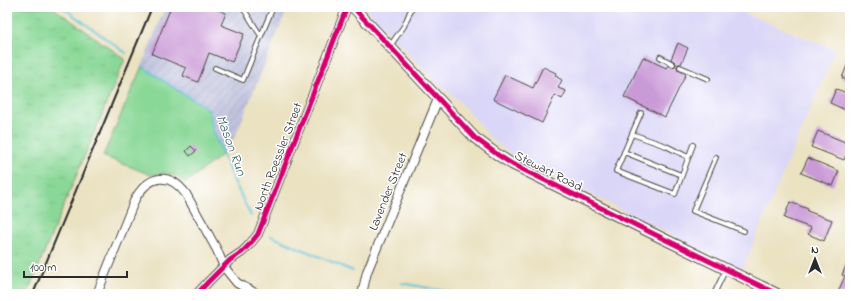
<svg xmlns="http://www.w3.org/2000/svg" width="857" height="301" font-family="'Indie Flower',sans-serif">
<defs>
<pattern id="industrial-furrows" width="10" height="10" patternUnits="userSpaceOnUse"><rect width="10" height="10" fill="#c0c2dd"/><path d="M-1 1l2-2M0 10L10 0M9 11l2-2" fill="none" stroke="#a5a7be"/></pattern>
<pattern id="grass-tufts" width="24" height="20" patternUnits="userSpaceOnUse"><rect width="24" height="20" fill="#8ad897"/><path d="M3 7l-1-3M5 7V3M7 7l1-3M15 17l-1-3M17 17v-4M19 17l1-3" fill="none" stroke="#77ba82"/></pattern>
</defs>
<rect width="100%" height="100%" fill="#fff"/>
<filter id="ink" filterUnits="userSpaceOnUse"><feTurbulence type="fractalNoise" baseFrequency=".025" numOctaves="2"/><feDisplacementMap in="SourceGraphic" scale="8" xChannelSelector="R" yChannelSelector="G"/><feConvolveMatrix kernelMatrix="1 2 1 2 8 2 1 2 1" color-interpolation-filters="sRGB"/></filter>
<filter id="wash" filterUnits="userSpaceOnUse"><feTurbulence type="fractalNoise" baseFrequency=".012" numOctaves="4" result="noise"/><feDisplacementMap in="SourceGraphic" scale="16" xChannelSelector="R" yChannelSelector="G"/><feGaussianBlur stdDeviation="0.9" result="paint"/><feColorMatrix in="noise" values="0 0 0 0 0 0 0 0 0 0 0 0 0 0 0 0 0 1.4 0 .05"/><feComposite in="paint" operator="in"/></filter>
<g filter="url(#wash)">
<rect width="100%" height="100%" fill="#ebe2c2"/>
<path fill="#dad6f7" d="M364 7H730L835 50 742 270 514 156 491 139 478 122 457 99 434 80Z"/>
<path fill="url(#industrial-furrows)" d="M165 7H288L235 137 223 154 213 130 211 119 201 104 180 92 142 66Z"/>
<path fill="url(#grass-tufts)" stroke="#5a8261" d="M7 7H52L125 59 27 294H7Z"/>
<path fill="#8ad897" stroke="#5a8261" d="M142 66 180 92 201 104 209 110 213 130 223 154 185 183 177 176 170 174 164 173 151 175 103 156Z"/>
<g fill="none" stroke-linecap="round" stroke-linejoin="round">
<g stroke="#5ac1d7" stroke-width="2">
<path d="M62 7 126 53"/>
<path d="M142 66 180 92 201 104 209 110 213 130 231 175 251 216"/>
<path d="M271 236 353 271"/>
<path d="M402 283 461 294"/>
</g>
</g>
<g id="blocks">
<g fill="#ca9ad7">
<path d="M171 7H212L226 13 221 25 244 34 232 62 209 53 198 82 183 76 186 68 152 54Z"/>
<path d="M678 43 688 48 681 64H678L677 67 678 70 686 74 665 117 624 97 643 57 666 68 668 65 672 67H674L676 65V63L671 59Z"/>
<path d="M850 58V81L842 78Z"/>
<path d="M543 67 556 73 555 75 557 76V77L562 80 558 88 566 91 562 99 555 95 542 123 493 99 505 75 533 88Z"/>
<path d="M836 89 850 94V112L830 103Z"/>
<path d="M818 131 850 144 844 160 811 147Z"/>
<path d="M191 146 196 151 190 156 186 151Z"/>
<path d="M808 158 839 171 833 186 801 173Z"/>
<path d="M790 202 808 209 807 211 832 220 824 241 808 234 811 228 784 218Z"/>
<path d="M850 256V294H837L845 276 842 275Z"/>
</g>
</g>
</g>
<g filter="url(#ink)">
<use href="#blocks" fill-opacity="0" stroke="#484642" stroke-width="1"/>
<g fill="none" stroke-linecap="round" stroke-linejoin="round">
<g stroke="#484642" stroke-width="6">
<g id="service">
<path d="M261 36 273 7"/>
<path d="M390 46 404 26 412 7"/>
<path d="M660 57 673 64"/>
<path d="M680 67 708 79"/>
<path d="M215 68 243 80 261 36 243 8V7"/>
<path d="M641 113 616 171 675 194 693 145"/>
<path d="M632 134 666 146 688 157"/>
<path d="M624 152 681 175"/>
<path d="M716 157 693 211 744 231"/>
<path d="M714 294 726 269"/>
</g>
</g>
<g stroke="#484642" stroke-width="10">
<g id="minor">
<path d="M97 294 135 199C149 175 169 171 186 194L217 250 224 267 237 283 257 294"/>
<path d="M197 294 208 282 230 260 242 252 250 244 258 234 347 7"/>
<path d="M362 294 367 272 438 99"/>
</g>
</g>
<g stroke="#484642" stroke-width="12">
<path id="tertiary" d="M353 7 475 138 498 155 512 164 660 237 777 294"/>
</g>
<use href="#service" stroke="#fff" stroke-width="4"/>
<use href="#minor" stroke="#fff" stroke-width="8"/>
<use href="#tertiary" stroke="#fff" stroke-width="10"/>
<path stroke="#2b2b2b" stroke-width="2" d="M33 294 152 7"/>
<g stroke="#fff" stroke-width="8">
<g id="cycleway">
<path d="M353 7 475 138 498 155 512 164 660 237 777 294"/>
<path d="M197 294 208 282 230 260 242 252 250 244 258 234 347 7"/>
</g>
</g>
<use href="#cycleway" stroke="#d6006c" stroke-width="5"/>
</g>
</g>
<g text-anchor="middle" stroke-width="3" stroke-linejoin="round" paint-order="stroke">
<g font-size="13" fill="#2b2b2b" stroke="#fff">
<text transform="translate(277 156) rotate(-69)" y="5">North Roessler Street</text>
<text transform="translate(549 170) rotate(27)" y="5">Stewart Road</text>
<text transform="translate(387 191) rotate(-68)" y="5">Lavender Street</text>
</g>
<g font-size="14" font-style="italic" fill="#3b6067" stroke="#fff">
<text transform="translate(232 145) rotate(70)" y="5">Mason Run</text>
</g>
</g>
<rect width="857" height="301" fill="none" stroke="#fff" stroke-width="24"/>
<g transform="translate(815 259)" stroke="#ffffff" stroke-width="3" paint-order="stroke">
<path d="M0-3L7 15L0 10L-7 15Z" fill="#2b2b2b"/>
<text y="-6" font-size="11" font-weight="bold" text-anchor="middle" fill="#2b2b2b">N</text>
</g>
<path d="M24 271v6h103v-6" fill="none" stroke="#2b2b2b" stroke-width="2"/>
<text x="30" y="271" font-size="12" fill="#2b2b2b" stroke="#ffffff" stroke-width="3" paint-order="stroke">100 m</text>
</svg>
